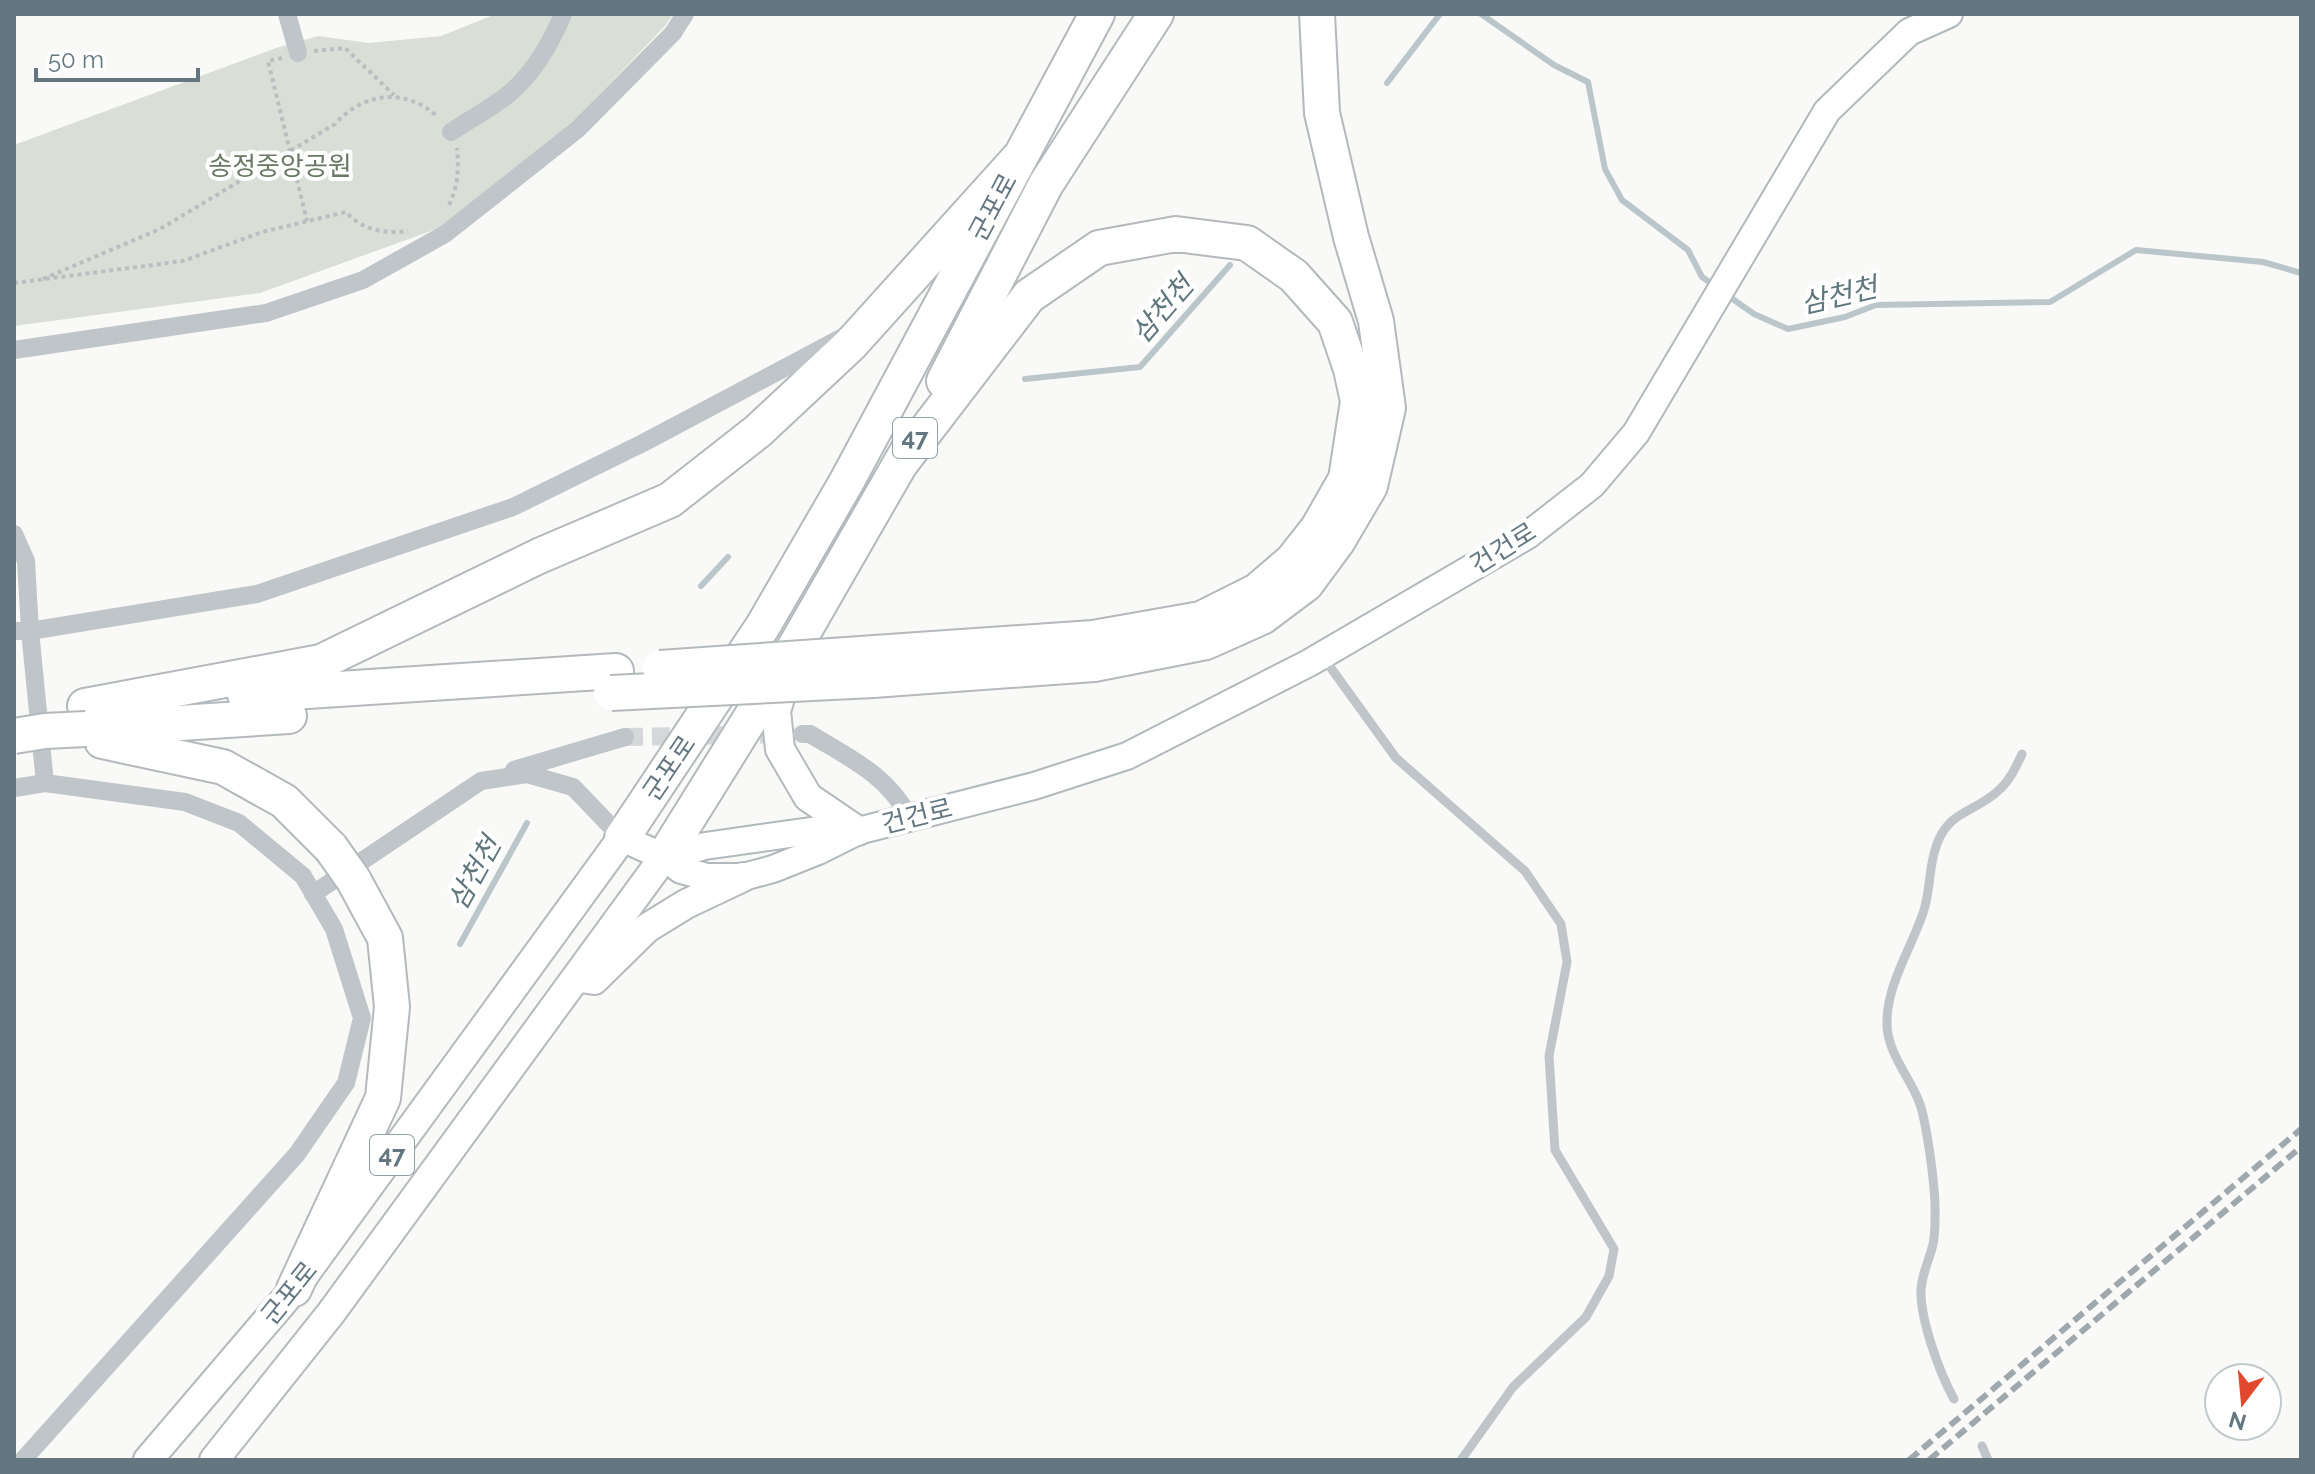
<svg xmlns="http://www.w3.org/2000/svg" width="2315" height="1474" font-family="Raleway,'Noto Sans KR',sans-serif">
<rect width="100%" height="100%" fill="#f9f9f7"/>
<path fill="#d9ded6" d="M496 14H673L665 26 575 120 439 228 260 293 14 326V145L276 48 318 36 369 43 441 36Z"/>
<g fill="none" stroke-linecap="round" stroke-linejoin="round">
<g stroke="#bac6ca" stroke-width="6">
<path d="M1481 14 1554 65 1588 82 1605 169 1622 200 1688 250 1702 277 1715 286"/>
<path d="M1387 83 1440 14"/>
<path d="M1727 295 1754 314 1788 329 1845 317 1876 305 2050 302 2136 250 2263 262 2301 273"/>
<path d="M1025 379 1140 367 1230 265"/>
<path d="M701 586 728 557"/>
<path d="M460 944 527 823"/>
</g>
<path stroke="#d4d8da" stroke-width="18" stroke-dasharray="18 9" stroke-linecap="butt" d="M625 737 786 734"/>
<g stroke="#b2b9bd" stroke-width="30">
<g id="secondary">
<path d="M622 838 664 857 681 870 707 877H743L773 869 818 851 858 831 1034 786 1127 756 1309 663 1528 535 1592 485 1636 433 1827 111 1909 32 1949 14"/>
<path d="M664 857 705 846 825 829 854 831"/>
</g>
</g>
<g stroke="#b4babd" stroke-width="32">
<g id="primary">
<path d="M788 672 776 711 780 749 808 797 858 831"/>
<path d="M581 978 594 980 647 928 686 904 743 877"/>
<path d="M148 1460 294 1289 622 838"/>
<path d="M214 1460 331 1313 664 857"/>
</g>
</g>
<g stroke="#b3b9bc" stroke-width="38">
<g id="highway">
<path d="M944 381 1046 184 1156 14"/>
<path d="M875 653 1093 638 1201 619 1257 591 1292 561 1318 528 1346 479 1358 401 1351 369 1335 322 1294 276 1247 243 1176 234 1099 248 1029 296 901 463"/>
<path d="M873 680 1094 664 1206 642 1262 617 1306 584 1337 542 1370 486 1388 408 1376 321 1351 237 1322 113 1317 14"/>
<path d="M245 695 616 671"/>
<path d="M85 706 321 662 539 556 670 500 758 431 851 344 1018 159"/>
<path d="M86 729 289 716"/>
<path d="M102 741 223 767 284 801 331 848"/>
<path d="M622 838 763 626 847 481 1097 14"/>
<path d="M664 857 796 645 911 445"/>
<path d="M294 1289 383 1098 392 1007 385 938 353 879"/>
</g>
</g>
<g stroke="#babec1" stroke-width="4" stroke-dasharray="4 4" stroke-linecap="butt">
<path d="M314 51 345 48 394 95"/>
<path d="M282 58 268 61 307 221"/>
<path d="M449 205C458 187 459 168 457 148"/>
<path d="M43 279 160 229 335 124C364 92 405 87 438 117"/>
<path d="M14 283 183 261 262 232 346 212C362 230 385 234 408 231"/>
</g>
<g stroke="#c0c5c9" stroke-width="9">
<path d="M1323 657 1396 758 1525 871 1561 924 1567 962 1549 1056 1555 1150 1614 1249 1609 1276 1586 1317 1513 1387 1461 1460"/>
<path d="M1954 1399C1940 1374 1922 1324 1921 1295 1920 1279 1928 1263 1932 1248 1935 1239 1935 1228 1935 1218 1936 1191 1929 1142 1923 1115 1917 1084 1888 1058 1887 1025 1886 984 1912 948 1924 910 1930 891 1929 869 1935 850 1946 810 1974 814 1999 790 2010 780 2016 767 2022 754"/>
<path d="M1982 1446 1988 1460"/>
</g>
<g stroke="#c0c5c9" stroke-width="18">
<path d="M287 14 298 53"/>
<path d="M451 132C470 119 492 108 510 93 534 72 551 43 563 14"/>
<path d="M14 350 266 313 363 280 445 234 578 129 673 33 685 14"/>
<path d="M14 534 26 561 30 631 45 783"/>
<path d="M14 631H30L257 594 513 507 643 443 841 338"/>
<path d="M802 734H810C851 759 886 774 910 818"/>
<path d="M514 770 625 737"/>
<path d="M14 788 45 783 185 802 239 823 303 876 334 929 362 1018 346 1083 297 1154 23 1460"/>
<path d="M313 894 481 781 527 774 573 787 622 838"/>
</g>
<use href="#secondary" stroke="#fff" stroke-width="26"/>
<use href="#primary" stroke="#fff" stroke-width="28"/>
<use href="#highway" stroke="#fff" stroke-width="34"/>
<g stroke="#9fa8ad" stroke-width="6" stroke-dasharray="12 6" stroke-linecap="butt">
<path d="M1909 1460 2301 1129"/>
<path d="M1929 1460 2301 1147"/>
</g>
<g stroke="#b3b9bc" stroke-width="38" stroke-linecap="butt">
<g id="highway-bridge">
<path d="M660 668 875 653"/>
<path d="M611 693 873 680"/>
<path d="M14 736 45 731 86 729"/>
<path d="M331 848 353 879"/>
</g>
</g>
<use href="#highway-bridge" stroke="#fff" stroke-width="34"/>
</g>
<g text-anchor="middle" stroke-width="8" stroke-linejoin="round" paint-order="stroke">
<g fill="#fff" stroke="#92a0a7" stroke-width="2">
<rect x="893" y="418" width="44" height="40" rx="6"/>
<rect x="370" y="1135" width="44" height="40" rx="6"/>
</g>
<g font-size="24" font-weight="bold" fill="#647781">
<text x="915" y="446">47</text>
<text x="392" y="1163">47</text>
</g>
<g font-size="26" fill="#697963" stroke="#fff">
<text x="280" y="175">송정중앙공원</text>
</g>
<g font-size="26" fill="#647781" stroke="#fff">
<text transform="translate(993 207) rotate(-62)" y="9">군포로</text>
<text transform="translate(1503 548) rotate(-32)" y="9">건건로</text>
<text transform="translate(669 768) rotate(-56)" y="9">군포로</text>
<text transform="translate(917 816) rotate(-14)" y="9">건건로</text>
<text transform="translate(289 1293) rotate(-51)" y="9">군포로</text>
</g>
<g font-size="28" font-style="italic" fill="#5f767c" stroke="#fff">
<text transform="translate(1839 295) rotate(-13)" y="10">삼천천</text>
<text transform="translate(1162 309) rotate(-49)" y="10">삼천천</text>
<text transform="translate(474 873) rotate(-61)" y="10">삼천천</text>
</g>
</g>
<rect width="2315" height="1474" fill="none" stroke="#647781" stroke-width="32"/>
<g transform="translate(2243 1402) rotate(196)"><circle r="38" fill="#ffffff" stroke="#c1c9cd" stroke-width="2"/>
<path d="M0-6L14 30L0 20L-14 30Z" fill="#e2482e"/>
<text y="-12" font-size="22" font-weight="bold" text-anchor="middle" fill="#647781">N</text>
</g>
<path d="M36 68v12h162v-12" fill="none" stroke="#647781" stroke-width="4"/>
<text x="48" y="68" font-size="24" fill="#647781" stroke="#ffffff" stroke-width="6" paint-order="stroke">50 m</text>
</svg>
